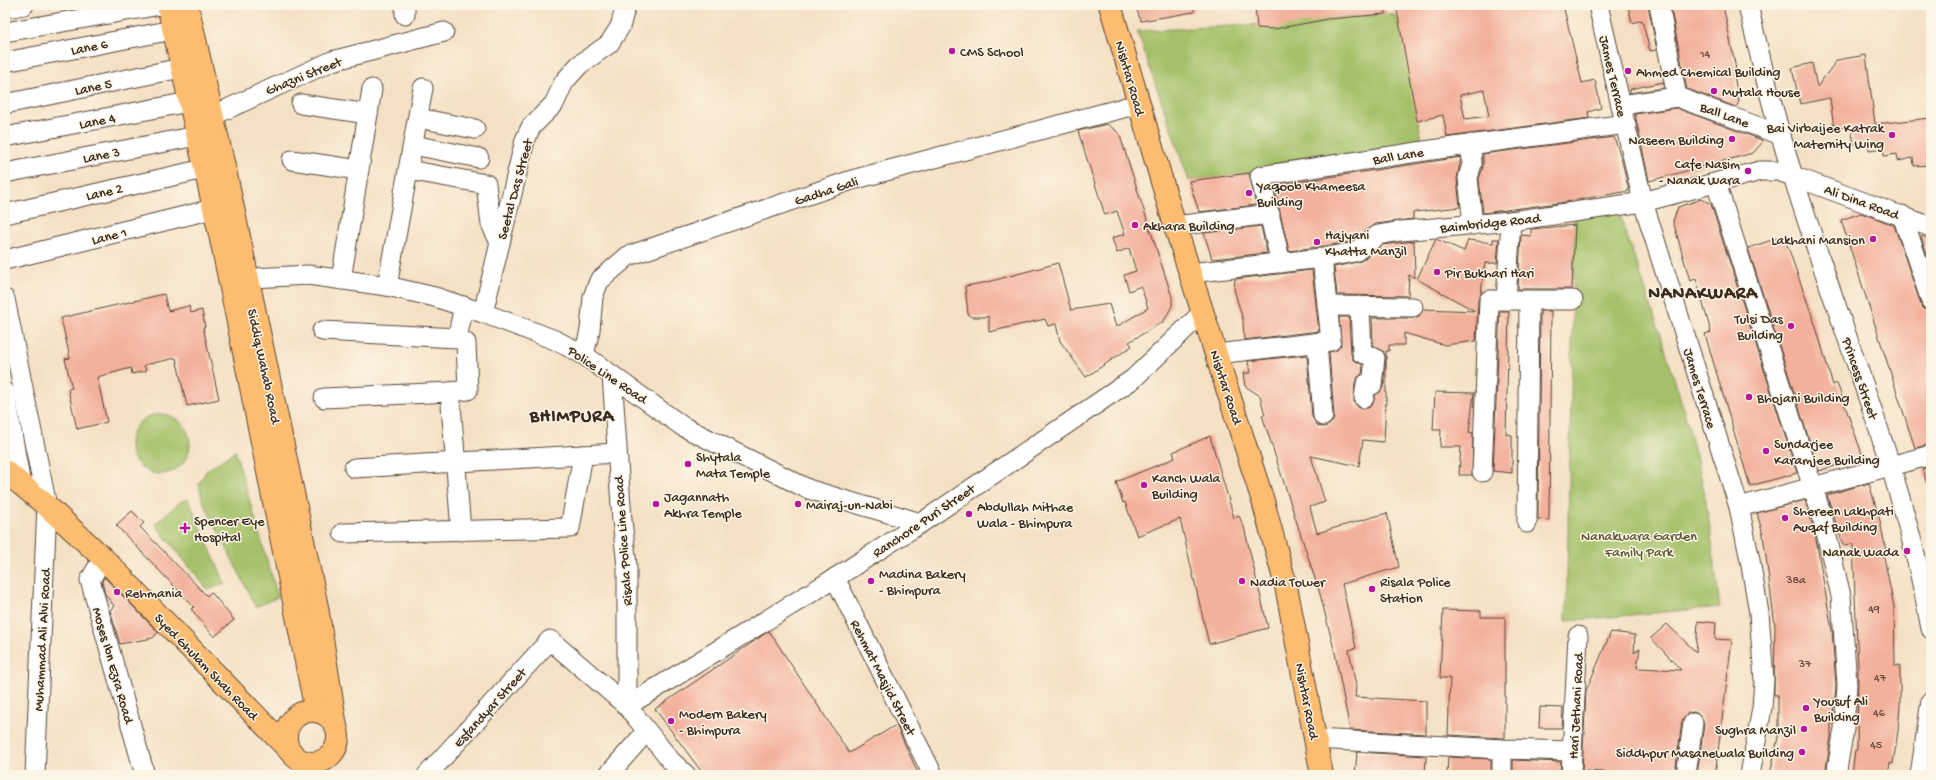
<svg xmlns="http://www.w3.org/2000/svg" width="1936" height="780" font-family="'Gochi Hand',sans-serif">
<rect width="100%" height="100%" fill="#fcf5e5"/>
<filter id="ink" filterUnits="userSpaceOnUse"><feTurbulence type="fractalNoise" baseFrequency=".025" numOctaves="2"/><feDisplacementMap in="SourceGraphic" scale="8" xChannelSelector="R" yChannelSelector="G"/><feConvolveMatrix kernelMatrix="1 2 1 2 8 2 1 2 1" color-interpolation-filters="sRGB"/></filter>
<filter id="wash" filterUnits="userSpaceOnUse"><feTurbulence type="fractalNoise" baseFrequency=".012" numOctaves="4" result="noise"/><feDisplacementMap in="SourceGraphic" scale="16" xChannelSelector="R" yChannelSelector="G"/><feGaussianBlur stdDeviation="0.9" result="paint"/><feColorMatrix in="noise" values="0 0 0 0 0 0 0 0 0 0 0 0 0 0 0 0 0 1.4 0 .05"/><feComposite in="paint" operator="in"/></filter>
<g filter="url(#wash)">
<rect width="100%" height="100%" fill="#f4e1c5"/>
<g fill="#a4c169" stroke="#707644">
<path d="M1387 14 1395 15 1400 24 1424 151 1189 181 1137 31 1283 23Z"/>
<path d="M1617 206C1644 287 1674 368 1695 452 1709 503 1713 555 1720 607L1566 621 1575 212Z"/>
<circle cx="160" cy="444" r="30"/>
<path d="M235 451 278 597 256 607 202 499 199 484 206 471Z"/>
<path d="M188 499 225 583 208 590 155 524 180 502Z"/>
</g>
<g id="blocks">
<g fill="#f3b19c" fill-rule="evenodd">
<path d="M1135 5H1194V12L1141 21Z"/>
<path d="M1255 5H1386V14L1328 19 1275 29 1257 28Z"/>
<path d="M1396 5H1563L1582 83 1595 80 1601 108 1588 112 1589 118 1447 137 1443 115 1417 121ZM1484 90 1489 116 1465 119 1460 95Z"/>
<path d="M1628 5H1648L1657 50 1650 51 1642 20 1632 23Z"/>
<path d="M1670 5H1723L1737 74 1734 75 1739 102 1736 107 1687 89Z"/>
<path d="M1866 55 1875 124 1931 118V165L1914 166 1913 158 1898 161 1897 154 1884 156 1883 148 1869 150 1868 143 1854 144 1851 126 1834 129 1830 98 1800 104 1792 68 1812 63 1817 87 1837 60Z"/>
<path d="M1663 82 1664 88 1630 93V89Z"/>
<path d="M1676 108 1762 140 1761 144 1753 153 1649 181 1635 114Z"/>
<path d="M1107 124 1119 133 1172 297V306L1164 321 1129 342 1132 346 1086 377 1060 341 1056 324 1048 326 1045 319 989 332V317H972L968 314 965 286 988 282 1058 263 1071 310 1109 304 1116 327 1148 308 1141 286 1129 291 1124 275 1136 271 1129 248 1117 253 1112 238 1125 234 1117 211 1105 215 1078 131Z"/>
<path d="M1614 137 1621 157 1629 191 1566 202 1483 213 1479 179 1483 167V154Z"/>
<path d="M1461 157 1457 179 1460 207 1415 212 1413 213V219L1376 224 1351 242 1289 251 1274 187 1277 185Z"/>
<path d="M1249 173 1256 205 1199 212 1189 181Z"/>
<path d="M1702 199 1711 204 1797 473 1750 486 1705 334 1711 332 1696 279 1690 281 1673 221 1678 207Z"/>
<path d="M1861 213 1894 225 1921 305 1924 309 1931 312V444L1915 448 1841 220Z"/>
<path d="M1575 225 1572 289H1518L1521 235 1531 236V229Z"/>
<path d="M1261 226 1267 253 1212 259 1204 233Z"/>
<path d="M1784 236 1815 324 1833 385 1837 383 1863 457 1819 471 1748 248Z"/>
<path d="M1922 236 1931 240V267L1921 237Z"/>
<path d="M1436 239 1464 251 1468 240 1493 243V239H1499L1497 263H1485L1481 293 1478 300 1476 341 1445 345 1404 333V345H1389V351H1386V401L1384 442 1363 440 1359 466 1311 456 1325 502 1310 507 1317 533 1387 513 1399 567 1342 584 1356 648 1349 650 1356 686 1355 697 1426 701V734L1350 730 1335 653 1320 594 1262 415H1265L1260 396 1245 386 1243 373H1250L1248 361 1307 355 1312 417 1318 426 1324 427 1329 425 1333 421 1334 415 1329 352 1337 350 1341 345 1339 317H1349L1351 354 1353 360 1363 365 1362 374 1358 377 1355 382 1354 402 1358 407 1363 409 1368 408 1373 404 1375 395 1380 392 1383 387 1386 359 1383 351 1373 345 1372 318H1413L1419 316 1423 309 1475 311 1417 279Z"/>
<path d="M1414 241 1415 278 1409 275 1408 296 1337 295 1334 267 1361 261 1382 245Z"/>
<path d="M1312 270 1319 331 1244 340 1243 320 1234 289 1235 279Z"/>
<path d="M164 294 168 311 189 306 191 313 202 310 205 327H203L219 399 187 406 176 358 144 365 146 371 132 374 131 368 97 377 107 422 77 429 68 389 72 388 65 359 70 358 61 318Z"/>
<path d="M1500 311H1509L1506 434 1512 435V473L1493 471Z"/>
<path d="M1540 311H1551L1549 520 1538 519Z"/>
<path d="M1435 392 1474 393 1469 432 1473 433 1472 475H1459L1461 447H1440L1441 430H1433Z"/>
<path d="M1210 436 1234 518 1239 516 1244 527 1268 628 1209 644 1180 519 1137 536 1125 502 1123 503 1116 482 1175 458 1173 452Z"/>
<path d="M1931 466V489H1929L1922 469Z"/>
<path d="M1869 483 1880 521 1886 551 1883 552 1894 607 1895 666 1900 665V705L1898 731 1893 764 1890 763 1888 775H1852L1855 750H1857L1858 669 1853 544 1843 545 1827 495Z"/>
<path d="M1805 500 1815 534 1832 630 1836 686 1835 698 1833 699 1834 721H1831V737L1825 775H1770L1778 737V695H1774L1775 625 1763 535 1757 513Z"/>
<path d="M132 511 144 523 140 527 207 596 211 592 234 620 214 637 191 609 194 607 116 525Z"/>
<path d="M104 577 158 632 153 638 120 644 110 610 114 606 105 594 102 582Z"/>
<path d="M1443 610 1481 611V617H1505V738L1448 735 1450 678H1440Z"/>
<path d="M1698 621 1716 623 1715 639 1732 640 1715 775H1697L1704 724 1700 715 1694 712 1688 713 1682 721 1675 775H1614L1604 774V772L1582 771 1586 691 1611 632 1635 635 1634 653 1640 648 1637 668 1681 670 1651 638 1667 624 1696 652Z"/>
<path d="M769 631 849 753 896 725 919 775H704L655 709Z"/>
<path d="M1540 707 1563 708 1562 728H1539Z"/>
<path d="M1357 752 1426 756 1425 775H1355Z"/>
<path d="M1448 757 1491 759V775H1447Z"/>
<path d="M1513 760 1561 762 1560 775H1513Z"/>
</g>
</g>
</g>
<g filter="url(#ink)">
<use href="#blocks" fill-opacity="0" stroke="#574537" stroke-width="1"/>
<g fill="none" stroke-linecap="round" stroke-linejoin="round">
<g stroke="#574537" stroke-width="21">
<g id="minor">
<path d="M405 5V15"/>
<path d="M1598 5 1643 202 1739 507 1750 560 1759 613 1764 680 1762 708 1750 775"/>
<path d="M1659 5 1677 97"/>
<path d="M1748 5C1761 62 1775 120 1793 176 1839 327 1904 473 1931 629"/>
<path d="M5 8 24 5"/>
<path d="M5 32 161 5"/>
<path d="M5 62 173 30"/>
<path d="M5 104 181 68"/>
<path d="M301 104 368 114"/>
<path d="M1621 105 1677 97 1781 135"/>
<path d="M212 116 332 61 444 32"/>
<path d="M418 118 475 129"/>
<path d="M5 137 189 102"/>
<path d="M1471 144 1472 164 1468 178 1473 225"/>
<path d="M413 145 479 158"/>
<path d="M292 160 359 170"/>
<path d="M408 170 486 184 491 224 500 243"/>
<path d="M5 173 197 136"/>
<path d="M1716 183 1822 516 1841 596 1847 685 1844 729 1836 775"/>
<path d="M5 214 204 169"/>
<path d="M1902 215 1931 301"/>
<path d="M1175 226 1270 214"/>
<path d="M5 260 213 209"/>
<path d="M1281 263 1260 176 1424 151 1626 124"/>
<path d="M1190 273 1322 258 1355 252 1378 235 1401 231 1511 221 1643 202 1760 171H1778L1793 176 1931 227"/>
<path d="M233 279 308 275 387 286 435 297 483 313 555 340 584 355 682 426 808 489 921 523"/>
<path d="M341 280 372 89"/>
<path d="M387 286 423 88"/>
<path d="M5 299 47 506 35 775"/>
<path d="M1506 300 1511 221"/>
<path d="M1327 306 1413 307"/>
<path d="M1360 306 1362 353 1375 358 1372 385 1366 384 1364 398"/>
<path d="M483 313 525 140 531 127 554 104 564 82 579 65 609 44 620 27 626 5"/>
<path d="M322 331 457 338 464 306"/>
<path d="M1317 343 1323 416"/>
<path d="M1216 354 1331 341 1322 258"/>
<path d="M584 355 590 330 593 297 599 281 628 256 852 180 1138 104"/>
<path d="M612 375 622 520 627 566V706"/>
<path d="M5 392 21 485"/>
<path d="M450 392 468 390 466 343 457 338"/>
<path d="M324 398 450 392 461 531"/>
<path d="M354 468 617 453"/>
<path d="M1482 472 1489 300H1573"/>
<path d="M1739 507 1931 455"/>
<path d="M1527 523 1529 300"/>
<path d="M343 533 570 528 583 455"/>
<path d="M103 558 90 580 145 775"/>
<path d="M835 578 933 775"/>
<path d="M627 706 835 578 921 523 1133 379 1203 312"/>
<path d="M1315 739 1502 749 1572 751"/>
<path d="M1502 749V775"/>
<path d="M427 775 550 640 627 706 671 761 686 775"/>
<path d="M608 775 646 732"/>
<path d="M1571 775 1578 636"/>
<path d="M1686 775 1693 723"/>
<path d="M1920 775 1931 701"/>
</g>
</g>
<g stroke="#574537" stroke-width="24">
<g id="major">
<path d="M168 5 223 248 316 711"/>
<path d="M187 5 226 175 317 607 336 727"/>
<path d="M1110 5 1175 226 1263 501 1286 586 1322 775"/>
<path d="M5 471 47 506 103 558 291 752"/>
<circle cx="312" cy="737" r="26"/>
</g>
</g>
<use href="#minor" stroke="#fff" stroke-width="19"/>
<use href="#major" stroke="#fdbc6f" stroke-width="22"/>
</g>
</g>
<g fill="#b5179e" stroke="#fcf5e5" stroke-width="1.5">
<circle cx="952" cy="51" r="4"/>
<circle cx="1628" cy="71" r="4"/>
<circle cx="1714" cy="91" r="4"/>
<circle cx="1892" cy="135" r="4"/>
<circle cx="1732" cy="139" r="4"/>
<circle cx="1748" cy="171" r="4"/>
<circle cx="1249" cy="193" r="4"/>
<circle cx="1135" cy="225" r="4"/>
<circle cx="1873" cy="239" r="4"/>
<circle cx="1317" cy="242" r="4"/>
<circle cx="1437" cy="272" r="4"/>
<circle cx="1791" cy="326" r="4"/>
<circle cx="1749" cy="397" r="4"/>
<circle cx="1766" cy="451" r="4"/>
<circle cx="688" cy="464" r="4"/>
<circle cx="1144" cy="485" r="4"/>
<circle cx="656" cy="504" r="4"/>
<circle cx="798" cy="504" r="4"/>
<circle cx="969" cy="514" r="4"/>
<circle cx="1785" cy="518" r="4"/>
<path d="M183 522h4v4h4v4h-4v4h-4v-4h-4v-4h4z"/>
<circle cx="1907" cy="551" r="4"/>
<circle cx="871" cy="581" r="4"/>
<circle cx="1242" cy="581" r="4"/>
<circle cx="1372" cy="589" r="4"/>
<circle cx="117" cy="592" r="4"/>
<circle cx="1806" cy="708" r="4"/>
<circle cx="671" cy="721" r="4"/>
<circle cx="1804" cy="729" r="4"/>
<circle cx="1802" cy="752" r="4"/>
</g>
<g text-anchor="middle" stroke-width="3" stroke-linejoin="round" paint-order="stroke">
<g font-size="12" fill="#694c3e">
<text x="1705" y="57">14</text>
<text x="1796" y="583">38a</text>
<text x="1874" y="612">49</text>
<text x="1805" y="667">37</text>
<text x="1880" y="681">47</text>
<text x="1879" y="716">46</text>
<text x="1876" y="748">45</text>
</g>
<g font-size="14" fill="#3b2a1e" stroke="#fcf5e5">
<text transform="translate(89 46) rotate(-11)" y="5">Lane 6</text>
<text transform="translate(303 75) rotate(-22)" y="5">Ghazni Street</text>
<text transform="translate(1614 76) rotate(77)" y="5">James Terrace</text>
<text transform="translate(1131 78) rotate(74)" y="5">Nishtar Road</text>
<text transform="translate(93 86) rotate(-12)" y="5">Lane 5</text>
<text transform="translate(1725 114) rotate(20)" y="5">Ball Lane</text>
<text transform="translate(97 120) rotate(-11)" y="5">Lane 4</text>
<text transform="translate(101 154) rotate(-11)" y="5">Lane 3</text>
<text transform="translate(1398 155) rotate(-9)" y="5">Ball Lane</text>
<text transform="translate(514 189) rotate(-75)" y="5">Seetal Das Street</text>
<text transform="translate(826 190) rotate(-18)" y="5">Gadha Gali</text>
<text transform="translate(104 191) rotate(-13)" y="5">Lane 2</text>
<text transform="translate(1862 201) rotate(20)" y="5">Ali Dina Road</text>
<text transform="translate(1490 222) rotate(-6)" y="5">Baimbridge Road</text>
<text transform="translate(109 235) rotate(-14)" y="5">Lane 1</text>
<text transform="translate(265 366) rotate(78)" y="5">Siddiq Wahab Road</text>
<text transform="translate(608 374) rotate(34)" y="5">Police Line Road</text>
<text transform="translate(1861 378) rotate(71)" y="5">Princess Street</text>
<text transform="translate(1227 387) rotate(72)" y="5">Nishtar Road</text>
<text transform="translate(1701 388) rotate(73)" y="5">James Terrace</text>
<text transform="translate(923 520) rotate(-34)" y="5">Ranchore Puri Street</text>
<text transform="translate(622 541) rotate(-94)" y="5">Risala Police Line Road</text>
<text transform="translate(41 640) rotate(-87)" y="5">Muhammad Ali Alvi Road</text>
<text transform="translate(114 665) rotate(74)" y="5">Moses Ibn Ezra Road</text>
<text transform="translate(207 666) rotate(46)" y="5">Syed Ghulam Shah Road</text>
<text transform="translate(884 677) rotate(63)" y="5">Rehmat Masjid Street</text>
<text transform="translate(1308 701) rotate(79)" y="5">Nishtar Road</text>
<text transform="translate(1575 706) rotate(-87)" y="5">Hari Jethani Road</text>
<text transform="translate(489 707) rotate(-48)" y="5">Esfandyar Street</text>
</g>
<g font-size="14" fill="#3b2a1e" stroke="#fcf5e5" text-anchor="start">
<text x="960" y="56">CMS School</text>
<text x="1636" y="76">Ahmed Chemical Building</text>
<text x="1722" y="96">Mutala House</text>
<text x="1884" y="132" text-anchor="end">Bai Virbaijee Katrak<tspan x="1884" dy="16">Maternity Wing</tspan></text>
<text x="1724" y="144" text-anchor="end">Naseem Building</text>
<text x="1740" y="168" text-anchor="end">Cafe Nasim<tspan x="1740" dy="16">- Nanak Wara</tspan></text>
<text x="1257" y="190">Yaqoob Khameesa<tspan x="1257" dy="16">Building</tspan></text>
<text x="1143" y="230">Akhara Building</text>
<text x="1325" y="239">Hajyani<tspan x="1325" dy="16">Khatta Manzil</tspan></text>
<text x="1865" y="244" text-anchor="end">Lakhani Mansion</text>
<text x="1445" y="277">Pir Bukhari Hari</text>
<text x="1783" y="323" text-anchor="end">Tulsi Das<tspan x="1783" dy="16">Building</tspan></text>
<text x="1757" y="402">Bhojani Building</text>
<text x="1774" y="448">Sundarjee<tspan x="1774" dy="16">Karamjee Building</tspan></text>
<text x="696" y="461">Shytala<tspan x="696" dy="16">Mata Temple</tspan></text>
<text x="1152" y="482">Kanch Wala<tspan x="1152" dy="16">Building</tspan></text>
<text x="664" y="501">Jagannath<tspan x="664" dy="16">Akhra Temple</tspan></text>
<text x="806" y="509">Mairaj-un-Nabi</text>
<text x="977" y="511">Abdullah Mithae<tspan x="977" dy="16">Wala - Bhimpura</tspan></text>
<text x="1793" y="515">Shereen Lakhpati<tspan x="1793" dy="16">Auqaf Building</tspan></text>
<text x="194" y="525">Spencer Eye<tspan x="194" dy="16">Hospital</tspan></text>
<text x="1899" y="556" text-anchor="end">Nanak Wada</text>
<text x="879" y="578">Madina Bakery<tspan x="879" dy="16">- Bhimpura</tspan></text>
<text x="1250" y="586">Nadia Tower</text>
<text x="1380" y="586">Risala Police<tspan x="1380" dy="16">Station</tspan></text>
<text x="125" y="597">Rehmania</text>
<text x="1814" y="705">Yousuf Ali<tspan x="1814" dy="16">Building</tspan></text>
<text x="679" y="718">Modern Bakery<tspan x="679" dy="16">- Bhimpura</tspan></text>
<text x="1796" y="734" text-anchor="end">Sughra Manzil</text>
<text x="1794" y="757" text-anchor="end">Siddhpur Masanewala Building</text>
</g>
<g font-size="14" fill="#5a5734" stroke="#fcf5e5">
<text x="1639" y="540">Nanakwara Garden<tspan x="1639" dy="16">Family Park</tspan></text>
</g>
<g font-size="18" font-weight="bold" letter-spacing="1" fill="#3b2a1e" stroke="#fcf5e5">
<text x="1703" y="298">NANAKWARA</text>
<text x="572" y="421">BHIMPURA</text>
</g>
</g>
<rect width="1936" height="780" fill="none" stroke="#fcf5e5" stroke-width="20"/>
</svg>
